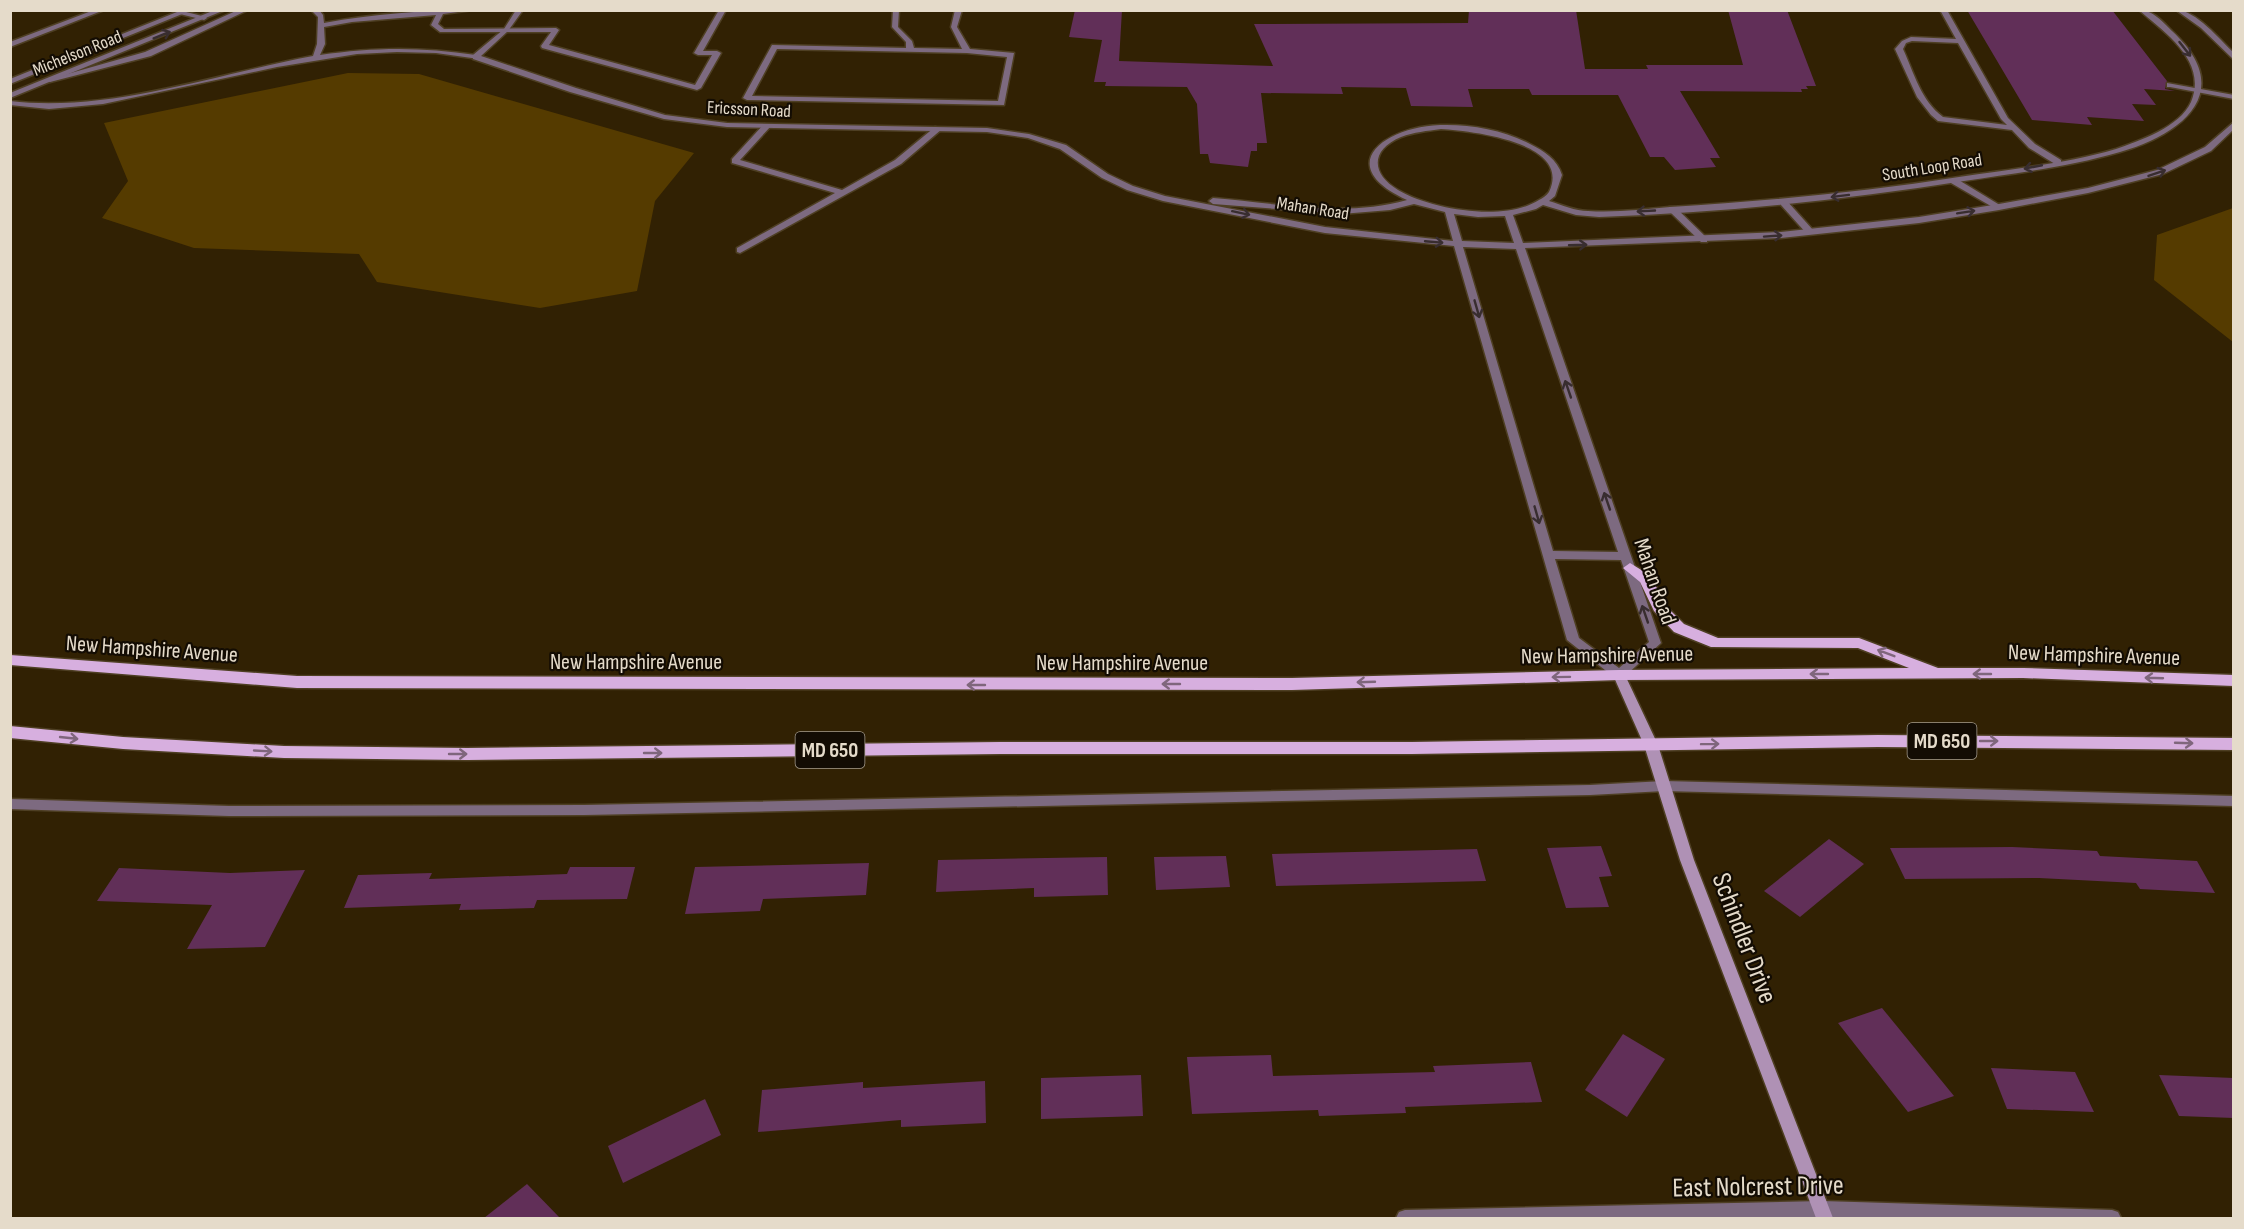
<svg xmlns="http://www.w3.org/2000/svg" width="2244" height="1229" font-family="'Sofia Sans Condensed',sans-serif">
<rect width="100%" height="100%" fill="#312103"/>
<g fill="#553b00">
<path d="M348 73 419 74 694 153 655 201 637 291 540 308 377 282 359 254 194 248 102 218 128 181 104 123Z"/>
<path d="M2233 208H2234L2233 342 2154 280 2157 235Z"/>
</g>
<g fill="#612f58">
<path d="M1075 10H1122L1119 61 1273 66 1254 24 1468 23 1469 10H1576L1585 69H1648L1646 65H1743L1728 10H1787L1816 86H1806L1808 89H1801L1802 92 1680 91 1720 158H1710L1716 167 1675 170 1664 157H1650L1618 95H1532L1529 89H1468L1473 107 1411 106 1406 88 1341 87 1343 94 1261 93 1267 143H1257V151H1251L1248 167 1210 163 1208 154H1200L1197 104 1187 87 1105 86 1106 82H1094L1102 40 1069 37Z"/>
<path d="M1967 10H2112L2167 81 2165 89 2175 91 2144 89 2156 105 2132 104 2144 121 2087 117 2092 125 2032 120Z"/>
<path d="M1829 839 1864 864 1800 917 1764 891Z"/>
<path d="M1601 846 1612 876 1599 877 1609 907 1566 908 1547 848Z"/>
<path d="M2012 847 2097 851 2100 856 2197 861 2215 893 2140 889 2136 883 2039 878 1905 879 1890 848Z"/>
<path d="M1477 849 1486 881 1276 886 1272 854Z"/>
<path d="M1226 856 1230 887 1156 890 1154 857Z"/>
<path d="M1107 857 1108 895 1034 897V888L936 892 938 860Z"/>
<path d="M869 863 866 895 763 899 760 911 685 914 695 867Z"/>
<path d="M570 867H635L627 899 537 900 534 908 459 910 461 904 344 908 358 875 432 873 429 879 567 874Z"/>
<path d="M119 868 230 873 305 870 265 947 187 949 212 905 97 901Z"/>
<path d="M1882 1008 1954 1096 1908 1112 1838 1023Z"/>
<path d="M1623 1034 1665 1059 1627 1117 1585 1090Z"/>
<path d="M1271 1055 1273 1076 1435 1072 1433 1066 1531 1062 1542 1102 1405 1107 1406 1113 1319 1116 1318 1110 1192 1114 1187 1057Z"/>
<path d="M1991 1068 2075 1072 2094 1112 2007 1109Z"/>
<path d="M1141 1075 1143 1116 1041 1119V1078Z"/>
<path d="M2159 1075 2234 1078V1118L2179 1116Z"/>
<path d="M985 1081 986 1123 901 1127V1120L758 1132 762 1090 863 1082V1088Z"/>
<path d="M705 1099 721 1135 623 1183 608 1146Z"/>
<path d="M527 1184 560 1218H484Z"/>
</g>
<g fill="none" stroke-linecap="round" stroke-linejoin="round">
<g stroke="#4e3f23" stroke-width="3">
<g id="lane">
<path d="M94 10H104L10 47V42Z"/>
<path d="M238 10H248L151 56 50 82 46 80 145 52Z"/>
<path d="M311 10H319L323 15 324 23C373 14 424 10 473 10L443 14 438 24 444 29 556 28 559 30 549 45 695 85 712 55H698L694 53 719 10H726L703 51H717L721 53 701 88 697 90 542 48 541 46 551 32H440L431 25 436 15 352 22 324 27 325 44 320 55C375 47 422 47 476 55L480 57 479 59 436 53 397 52 357 54 277 67 103 104 49 109 10 105V101C108 113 216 74 313 56L317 44 318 17Z"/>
<path d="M893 10H899L898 27 912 41 914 48 962 49 951 27 955 10H962L957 27 970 49 1014 53 1004 105 747 100 743 98 772 45 906 48V42L892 27ZM777 49 967 53 1007 57 998 101 752 96Z"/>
<path d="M1940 10H1947L2008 118 2035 144 2061 160V164H2055L2029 148 2012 130 1938 121 1931 115 1917 97 1895 49 1902 41 1911 37 1956 39ZM1912 41 1958 43 2001 119 2007 125 1943 117C1921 101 1914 73 1903 49L1906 43Z"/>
<path d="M182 11 206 17 207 18 204 20 180 14V12Z"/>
<path d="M2167 83 2234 95V99L2170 87H2167Z"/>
<path d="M764 124 771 126 740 160 842 190 895 160 935 127 942 129 901 164 740 253 737 252V248L835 193 732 163V159Z"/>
<path d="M1951 179H1957L2003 207 1996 209 1951 183Z"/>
<path d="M1781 201H1787L1813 230V234H1807L1781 205Z"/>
<path d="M1669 207H1675L1707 238V242H1701L1669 211Z"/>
<path d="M1664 781 2234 796V806L1664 791 1590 795 584 815 229 816 10 809V799L229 806 584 805 1590 785Z"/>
</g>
</g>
<g stroke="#4e3f23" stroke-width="3">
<g id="street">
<path d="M182 10H192L10 84V79Z"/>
<path d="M215 10H225L10 98V93Z"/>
<path d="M516 10H523L508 31 481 56 576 88 665 115 727 123 987 128 1029 134 1066 145 1108 174 1133 186 1165 196 1325 227 1453 241 1445 212 1414 204 1390 210 1341 214 1213 204 1209 201 1213 198C1277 203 1344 218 1407 200 1332 166 1384 127 1440 125 1470 124 1504 130 1530 144 1544 151 1557 159 1562 175L1555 196 1549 201C1562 205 1575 211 1588 211 1616 213 1643 209 1670 207 1767 201 1863 192 1959 177 2011 169 2065 164 2116 149 2139 141 2180 127 2191 102 2208 61 2165 33 2139 10 2153 10 2163 22 2172 31 2237 91 2183 134 2120 152 2069 167 2016 173 1964 181 1843 200 1721 213 1599 217L1576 215 1543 205 1536 209 1513 215 1523 243 1781 232 1919 217 1999 204 2088 188 2157 170 2205 147 2234 122V129L2211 151 2163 174 2088 193 1999 210 1919 223 1781 238 1525 248 1661 643 1623 678H1615L1567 640 1454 246 1325 233 1163 201 1127 190 1102 178 1060 149 1028 138 987 132 727 127 664 119 570 92 473 59V55L504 29ZM1441 129C1471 131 1573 142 1549 192 1546 196 1543 198 1539 200 1505 222 1432 210 1398 190 1371 174 1370 150 1401 137 1414 132 1427 131 1441 129ZM1454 214 1478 217 1505 216 1514 243 1462 241ZM1463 247 1516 249 1618 552 1553 551ZM1555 559 1621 560 1649 642 1619 668 1579 638Z"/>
<path d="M2176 10C2196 10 2220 40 2234 53V60L2201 28Z"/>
<path d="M1822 1201 2112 1210 2118 1212 2121 1218H1396L1399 1212 1405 1210Z"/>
</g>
</g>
<g stroke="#4e3f23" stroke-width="3">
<path id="secondary" d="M1619 671 1625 675 1658 745 1694 860 1833 1218H1816L1680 860 1644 745 1613 675Z"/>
</g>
<g stroke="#4e3f23" stroke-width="3">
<g id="primary">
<path d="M1630 563 1651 576 1665 605 1684 624 1718 638H1859L1938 668H2023L2234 675V686L2023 678 1619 680 1292 690 297 688 10 665V655L297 676 1292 678 1619 670 1909 668 1858 648 1711 647 1674 632 1654 611 1640 582 1623 568Z"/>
<path d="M10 726 123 737 284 746 467 748 1000 742H1412L1878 735 2234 738V750L1878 747 1412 754H1000L467 760 284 758 123 749 10 738Z"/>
</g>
</g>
<use href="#lane" fill="#7d6a80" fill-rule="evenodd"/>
<use href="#street" fill="#7d6a80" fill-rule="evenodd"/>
<use href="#secondary" fill="#af91b5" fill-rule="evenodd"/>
<use href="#primary" fill="#d7afdf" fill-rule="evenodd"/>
</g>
<defs><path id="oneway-shaft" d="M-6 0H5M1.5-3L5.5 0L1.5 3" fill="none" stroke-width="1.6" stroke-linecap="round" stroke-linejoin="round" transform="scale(1.5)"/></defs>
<g stroke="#382d2f">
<use href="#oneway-shaft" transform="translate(162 35) rotate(-22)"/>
<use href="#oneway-shaft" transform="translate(2185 49) rotate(52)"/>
<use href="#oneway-shaft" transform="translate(2033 167) rotate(169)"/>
<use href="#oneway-shaft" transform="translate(2157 173) rotate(-19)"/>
<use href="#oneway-shaft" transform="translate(1840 196) rotate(173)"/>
<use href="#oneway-shaft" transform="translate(1646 211) rotate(177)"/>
<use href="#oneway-shaft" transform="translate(1966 212) rotate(-9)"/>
<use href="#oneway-shaft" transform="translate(1241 213) rotate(12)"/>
<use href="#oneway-shaft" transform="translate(1773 236) rotate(-4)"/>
<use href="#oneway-shaft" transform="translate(1434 242) rotate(5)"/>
<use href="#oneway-shaft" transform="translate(1578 245) rotate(-2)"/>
<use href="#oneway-shaft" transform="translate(1477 309) rotate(74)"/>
<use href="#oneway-shaft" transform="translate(1568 389) rotate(-109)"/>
<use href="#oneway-shaft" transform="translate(1607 501) rotate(-109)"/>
<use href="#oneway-shaft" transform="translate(1537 515) rotate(74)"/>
<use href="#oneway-shaft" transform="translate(1645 614) rotate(-109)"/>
</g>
<g stroke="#7f667c">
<use href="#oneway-shaft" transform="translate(1886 653) rotate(-159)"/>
<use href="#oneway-shaft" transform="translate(1819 674) rotate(180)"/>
<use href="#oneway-shaft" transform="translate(1982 674) rotate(180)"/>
<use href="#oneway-shaft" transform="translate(1561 677) rotate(179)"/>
<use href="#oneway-shaft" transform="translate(2154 678) rotate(-178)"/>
<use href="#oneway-shaft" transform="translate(1366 682) rotate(178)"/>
<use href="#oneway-shaft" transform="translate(1171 684) rotate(180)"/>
<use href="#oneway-shaft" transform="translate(976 685) rotate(-180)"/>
<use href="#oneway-shaft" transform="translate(69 738) rotate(6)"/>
<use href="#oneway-shaft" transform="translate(1989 741)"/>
<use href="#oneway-shaft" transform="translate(2184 743) rotate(2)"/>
<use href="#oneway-shaft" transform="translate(1710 744) rotate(-1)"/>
<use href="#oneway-shaft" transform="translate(263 751) rotate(3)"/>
<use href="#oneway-shaft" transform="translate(653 753)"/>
<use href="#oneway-shaft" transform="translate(458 754)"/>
</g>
<g text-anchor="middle" stroke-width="4.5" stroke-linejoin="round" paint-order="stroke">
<g font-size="18" fill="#e5dbca" stroke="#130c03">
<text transform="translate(77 53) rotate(-22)" y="6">Michelson Road</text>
<text transform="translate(749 109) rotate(3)" y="6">Ericsson Road</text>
<text transform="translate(1932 167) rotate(-9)" y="6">South Loop Road</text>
<text transform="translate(1313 208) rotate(9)" y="6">Mahan Road</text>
</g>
<g fill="#130c03" stroke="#a69d8e" stroke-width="1.5">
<rect x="1907.5" y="723" width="69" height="36" rx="4.5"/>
<rect x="795.5" y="732" width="69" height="36" rx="4.5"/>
</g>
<g font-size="21" font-weight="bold" fill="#e5dbca">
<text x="1942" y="748">MD 650</text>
<text x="830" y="757">MD 650</text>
</g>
<g font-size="22" fill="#e5dbca" stroke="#130c03">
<text transform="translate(1656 581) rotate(71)" y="8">Mahan Road</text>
<text transform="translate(152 648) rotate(4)" y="8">New Hampshire Avenue</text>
<text transform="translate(1607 654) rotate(-1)" y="8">New Hampshire Avenue</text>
<text transform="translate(2094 654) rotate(2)" y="8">New Hampshire Avenue</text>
<text x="636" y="669">New Hampshire Avenue</text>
<text x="1122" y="670">New Hampshire Avenue</text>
</g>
<g font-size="27" fill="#e5dbca" stroke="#130c03">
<text transform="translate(1745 938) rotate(69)" y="9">Schindler Drive</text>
<text transform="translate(1758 1186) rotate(-1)" y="9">East Nolcrest Drive</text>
</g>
</g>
<rect width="2244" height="1229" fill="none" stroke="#e5dbca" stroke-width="24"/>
</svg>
